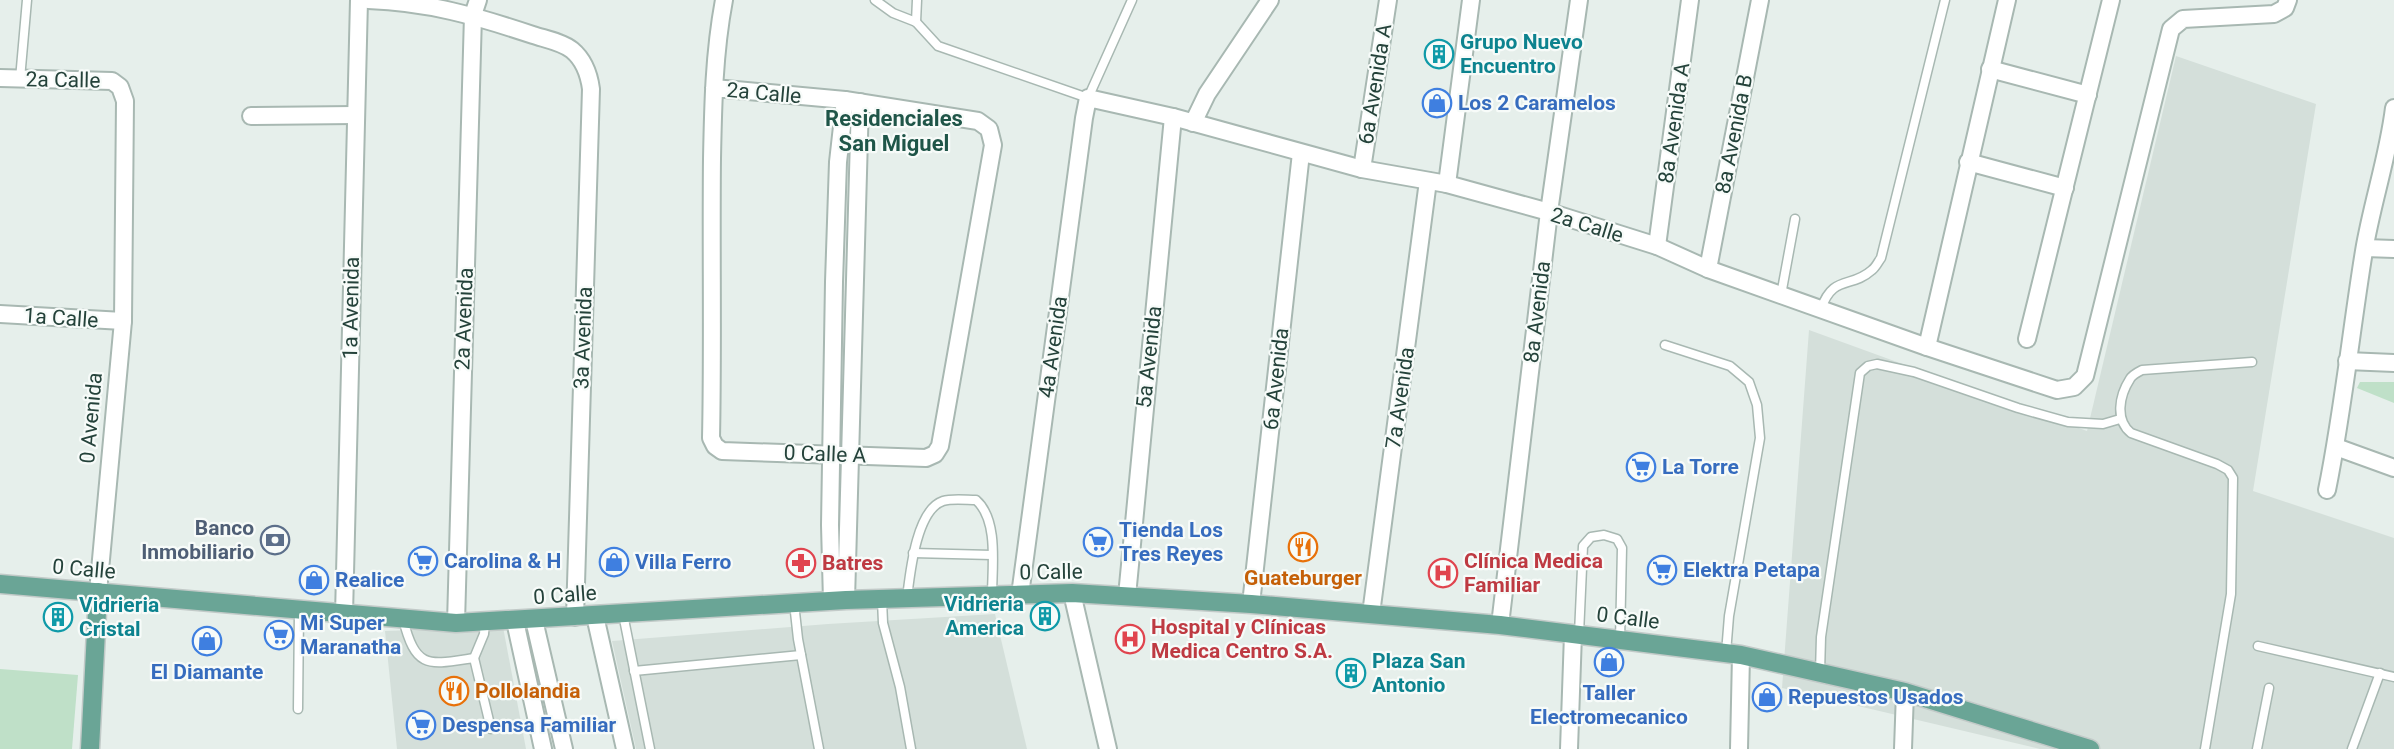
<svg xmlns="http://www.w3.org/2000/svg" width="2394" height="749" font-family="Roboto,sans-serif">
<rect width="100%" height="100%" fill="#e6efeb"/>
<g fill="#d4dfda">
<path d="M2176 56 2316 104 2253 491 2394 538V749H2040L1782 688 1809 330 2087 431Z"/>
<path d="M995 614 1027 749H636L612 641 828 624Z"/>
<path d="M503 627 526 749H397L385 631Z"/>
</g>
<g fill="#bfe0c8">
<path d="M2360 382H2394V403L2357 388Z"/>
<path d="M0 669 78 675 72 749H0Z"/>
</g>
<g fill="none" stroke-linecap="round" stroke-linejoin="round">
<g stroke="#a8b8b2" stroke-width="11">
<g id="lane">
<path d="M875 0 893 13 916 22 938 46 1088 98 1132 0"/>
<path d="M916 22 917 0"/>
<path d="M20 79 27 0"/>
<path d="M1781 295 1795 219"/>
<path d="M1821 309C1833 274 1851 289 1872 270 1876 267 1878 262 1881 258L1945 0"/>
<path d="M1665 345 1730 366 1749 382 1757 405 1760 438 1729 616 1726 653"/>
<path d="M913 553 992 555"/>
<path d="M907 598C910 574 916 510 943 501 952 498 967 500 976 500 999 520 992 568 992 596"/>
<path d="M882 600 883 623 900 687 911 749"/>
<path d="M794 603 798 639 819 749"/>
<path d="M623 614 650 749"/>
<path d="M403 619C416 670 428 665 474 658L484 634 485 622"/>
<path d="M1579 634 1583 546 1591 537 1604 535 1617 539 1622 548 1620 640"/>
<path d="M2258 646 2394 677"/>
<path d="M474 658 491 729"/>
<path d="M634 671 801 655"/>
<path d="M1820 672 1821 637 1860 373 1868 366 1877 364 1914 372 2018 408 2068 422 2103 424 2120 419"/>
<path d="M298 709 299 611"/>
<path d="M2205 749 2231 594 2233 478 2228 470 2217 464 2131 433C2115 420 2119 396 2130 379 2132 375 2138 372 2142 370L2252 362"/>
<path d="M2257 749 2269 688"/>
<path d="M2352 749 2380 673"/>
</g>
</g>
<g stroke="#a8b8b2" stroke-width="20">
<g id="street">
<path d="M368 0C428 2 476 16 533 35 545 39 562 42 572 50 584 60 589 74 591 89L575 617"/>
<path d="M1990 69 2088 95"/>
<path d="M0 78 112 81 120 87 125 101 123 321 98 592"/>
<path d="M714 88 845 100 978 121 989 129 993 145 940 446 935 454 926 458 722 451 715 446 711 438C713 345 711 252 712 159 713 106 714 53 724 0"/>
<path d="M251 116 355 115"/>
<path d="M1193 123 1207 94 1270 0"/>
<path d="M1968 162 2065 188"/>
<path d="M1362 169 1388 0"/>
<path d="M1447 184 1471 0"/>
<path d="M1657 246 1690 0"/>
<path d="M2365 248 2394 249"/>
<path d="M1708 269 1760 0"/>
<path d="M0 314 123 321"/>
<path d="M2027 339 2111 0"/>
<path d="M1927 347 2007 0"/>
<path d="M2347 361 2394 363"/>
<path d="M2336 447 2394 468"/>
<path d="M2327 490C2343 411 2351 331 2364 251 2372 203 2388 157 2394 108"/>
<path d="M1072 593 1108 749"/>
<path d="M1020 595 1084 118 1088 98 1173 117 1362 169 1447 184 1549 212 1657 246 1708 269 1927 347 2057 390 2074 387 2085 376 2171 29 2183 19 2274 14 2285 8 2288 0"/>
<path d="M1127 596 1173 117"/>
<path d="M846 600 860 102"/>
<path d="M832 601 830 525 834 282 838 162 845 100"/>
<path d="M1251 604 1301 153"/>
<path d="M1371 614 1428 181"/>
<path d="M344 615 359 0"/>
<path d="M595 616 625 749"/>
<path d="M534 620 564 749"/>
<path d="M515 621 543 749"/>
<path d="M456 623 473 15 478 0"/>
<path d="M1500 625 1549 212 1579 0"/>
<path d="M1569 749 1573 634"/>
<path d="M1739 749 1741 655"/>
<path d="M1903 749 1905 692"/>
</g>
</g>
<g stroke="#c2cac8" stroke-width="21">
<g id="primary">
<path d="M0 584 456 623 846 600 1072 593 1251 604 1500 625 1741 655 1905 692 2090 749"/>
<path d="M90 749 98 592"/>
</g>
</g>
<use href="#lane" stroke="#fff" stroke-width="8"/>
<use href="#street" stroke="#fff" stroke-width="16"/>
<use href="#primary" stroke="#6aa596" stroke-width="18"/>
</g>
<defs>
<g id="building-ring" transform="scale(1.5)"><circle r="9.5" fill="#f7fbf9" stroke="#0f9aa8" stroke-width="1.5"/><path d="M-4-6H4V6H1V3H-1V6H-4ZM-2.5-4.3h1.7v1.8h-1.7ZM.8-4.3h1.7v1.8H.8ZM-2.5-1h1.7V.8h-1.7ZM.8-1h1.7V.8H.8Z" fill="#0f9aa8"/></g>
<g id="shop-ring" transform="scale(1.5)"><circle r="9.5" fill="#f7fbf9" stroke="#3f7fe0" stroke-width="1.5"/><path d="M-5-2.5h2.3a2.7 3.5 0 0 1 5.4 0H5L5.5 6h-11ZM-1.5-2.5h3a1.5 2.3 0 0 0-3 0Z" fill="#3f7fe0"/></g>
<g id="supermarket-ring" transform="scale(1.5)"><circle r="9.5" fill="#f7fbf9" stroke="#3f7fe0" stroke-width="1.5"/><path d="M-6-5.5h2.5l.6 2H6L4.5 2H-2.5L-4.4-4H-6ZM-1.5 3.2a1.3 1.3 0 1 0 .1 0ZM3 3.2a1.3 1.3 0 1 0 .1 0Z" fill="#3f7fe0"/></g>
<g id="bank-ring" transform="scale(1.5)"><circle r="9.5" fill="#f7fbf9" stroke="#5c6f8a" stroke-width="1.5"/><path d="M-6-4H6V4H-6ZM0-2.3a2.3 2.3 0 1 0 0 4.6a2.3 2.3 0 1 0 0-4.6Z" fill="#5c6f8a"/></g>
<g id="restaurant-ring" transform="scale(1.5)"><circle r="9.5" fill="#f7fbf9" stroke="#e8710a" stroke-width="1.5"/><path d="M-5-6h1v4h1v-4h1v4h1v-4h1v5L-1.5 .5V6h-2V.5L-5-1ZM5-6V6H3V1.5H1.5Q1.5-4 5-6Z" fill="#e8710a"/></g>
<g id="pharmacy-ring" transform="scale(1.5)"><circle r="9.5" fill="#f7fbf9" stroke="#e0444e" stroke-width="1.5"/><path d="M-2-6h4v4h4v4h-4v4h-4v-4h-4v-4h4Z" fill="#e0444e"/></g>
<g id="hospital-ring" transform="scale(1.5)"><circle r="9.5" fill="#f7fbf9" stroke="#e0444e" stroke-width="1.5"/><path d="M-5-5h3v3.5h4V-5h3V5h-3V1.5h-4V5h-3Z" fill="#e0444e"/></g>
</defs>
<g fill-rule="evenodd">
<use href="#building-ring" x="1439" y="54"/>
<use href="#shop-ring" x="1437" y="103"/>
<use href="#supermarket-ring" x="1641" y="467"/>
<use href="#bank-ring" x="275" y="540"/>
<use href="#supermarket-ring" x="1098" y="542"/>
<use href="#restaurant-ring" x="1303" y="547"/>
<use href="#supermarket-ring" x="423" y="561"/>
<use href="#shop-ring" x="614" y="562"/>
<use href="#pharmacy-ring" x="801" y="563"/>
<use href="#supermarket-ring" x="1662" y="570"/>
<use href="#hospital-ring" x="1443" y="573"/>
<use href="#shop-ring" x="314" y="580"/>
<use href="#building-ring" x="1045" y="616"/>
<use href="#building-ring" x="58" y="617"/>
<use href="#supermarket-ring" x="279" y="635"/>
<use href="#hospital-ring" x="1130" y="639"/>
<use href="#shop-ring" x="207" y="641"/>
<use href="#shop-ring" x="1609" y="662"/>
<use href="#building-ring" x="1351" y="673"/>
<use href="#restaurant-ring" x="454" y="691"/>
<use href="#shop-ring" x="1767" y="697"/>
<use href="#supermarket-ring" x="421" y="725"/>
</g>
<g text-anchor="middle" stroke-width="4.5" stroke-linejoin="round" paint-order="stroke">
<g font-size="21" font-weight="bold" fill="#0d838f" stroke="#f7fbf9" text-anchor="start">
<text x="1460" y="49">Grupo Nuevo<tspan x="1460" dy="24">Encuentro</tspan></text>
<text x="1024" y="611" text-anchor="end">Vidrieria<tspan x="1024" dy="24">America</tspan></text>
<text x="79" y="612">Vidrieria<tspan x="79" dy="24">Cristal</tspan></text>
<text x="1372" y="668">Plaza San<tspan x="1372" dy="24">Antonio</tspan></text>
</g>
<g font-size="21" fill="#24423a" stroke="#f7fbf9">
<text transform="translate(63 80) rotate(1)" y="7">2a Calle</text>
<text transform="translate(1375 84) rotate(-81)" y="7">6a Avenida A</text>
<text transform="translate(764 93) rotate(5)" y="7">2a Calle</text>
<text transform="translate(1674 123) rotate(-82)" y="7">8a Avenida A</text>
<text transform="translate(1734 134) rotate(-79)" y="7">8a Avenida B</text>
<text transform="translate(1587 225) rotate(17)" y="7">2a Calle</text>
<text transform="translate(351 308) rotate(-89)" y="7">1a Avenida</text>
<text transform="translate(1537 312) rotate(-83)" y="7">8a Avenida</text>
<text transform="translate(61 318) rotate(4)" y="7">1a Calle</text>
<text transform="translate(464 319) rotate(-88)" y="7">2a Avenida</text>
<text transform="translate(583 338) rotate(-88)" y="7">3a Avenida</text>
<text transform="translate(1053 347) rotate(-82)" y="7">4a Avenida</text>
<text transform="translate(1149 357) rotate(-84)" y="7">5a Avenida</text>
<text transform="translate(1276 379) rotate(-84)" y="7">6a Avenida</text>
<text transform="translate(1400 398) rotate(-82)" y="7">7a Avenida</text>
<text transform="translate(91 418) rotate(-85)" y="7">0 Avenida</text>
<text transform="translate(825 454) rotate(2)" y="7">0 Calle A</text>
<text transform="translate(84 569) rotate(5)" y="7">0 Calle</text>
<text transform="translate(1051 572) rotate(-1)" y="7">0 Calle</text>
<text transform="translate(565 595) rotate(-4)" y="7">0 Calle</text>
<text transform="translate(1628 618) rotate(7)" y="7">0 Calle</text>
</g>
<g font-size="21" font-weight="bold" fill="#366cbe" stroke="#f7fbf9" text-anchor="start">
<text x="1458" y="110">Los 2 Caramelos</text>
<text x="1662" y="474">La Torre</text>
<text x="1119" y="537">Tienda Los<tspan x="1119" dy="24">Tres Reyes</tspan></text>
<text x="444" y="568">Carolina &amp; H</text>
<text x="635" y="569">Villa Ferro</text>
<text x="1683" y="577">Elektra Petapa</text>
<text x="335" y="587">Realice</text>
<text x="300" y="630">Mi Super<tspan x="300" dy="24">Maranatha</tspan></text>
<text x="207" y="679" text-anchor="middle">El Diamante</text>
<text x="1609" y="700" text-anchor="middle">Taller<tspan x="1609" dy="24">Electromecanico</tspan></text>
<text x="1788" y="704">Repuestos Usados</text>
<text x="442" y="732">Despensa Familiar</text>
</g>
<g font-size="21" font-weight="bold" fill="#4e5e75" stroke="#f7fbf9" text-anchor="end">
<text x="254" y="535">Banco<tspan x="254" dy="24">Inmobiliario</tspan></text>
</g>
<g font-size="21" font-weight="bold" fill="#be3a42" stroke="#f7fbf9" text-anchor="start">
<text x="1464" y="568">Clínica Medica<tspan x="1464" dy="24">Familiar</tspan></text>
<text x="822" y="570">Batres</text>
<text x="1151" y="634">Hospital y Clínicas<tspan x="1151" dy="24">Medica Centro S.A.</tspan></text>
</g>
<g font-size="21" font-weight="bold" fill="#c56008" stroke="#f7fbf9">
<text x="1303" y="585">Guateburger</text>
<text x="475" y="698" text-anchor="start">Pollolandia</text>
</g>
<g font-size="22" font-weight="bold" fill="#1f5548" stroke="#f7fbf9">
<text x="894" y="126">Residenciales<tspan x="894" dy="25">San Miguel</tspan></text>
</g>
</g>
</svg>
